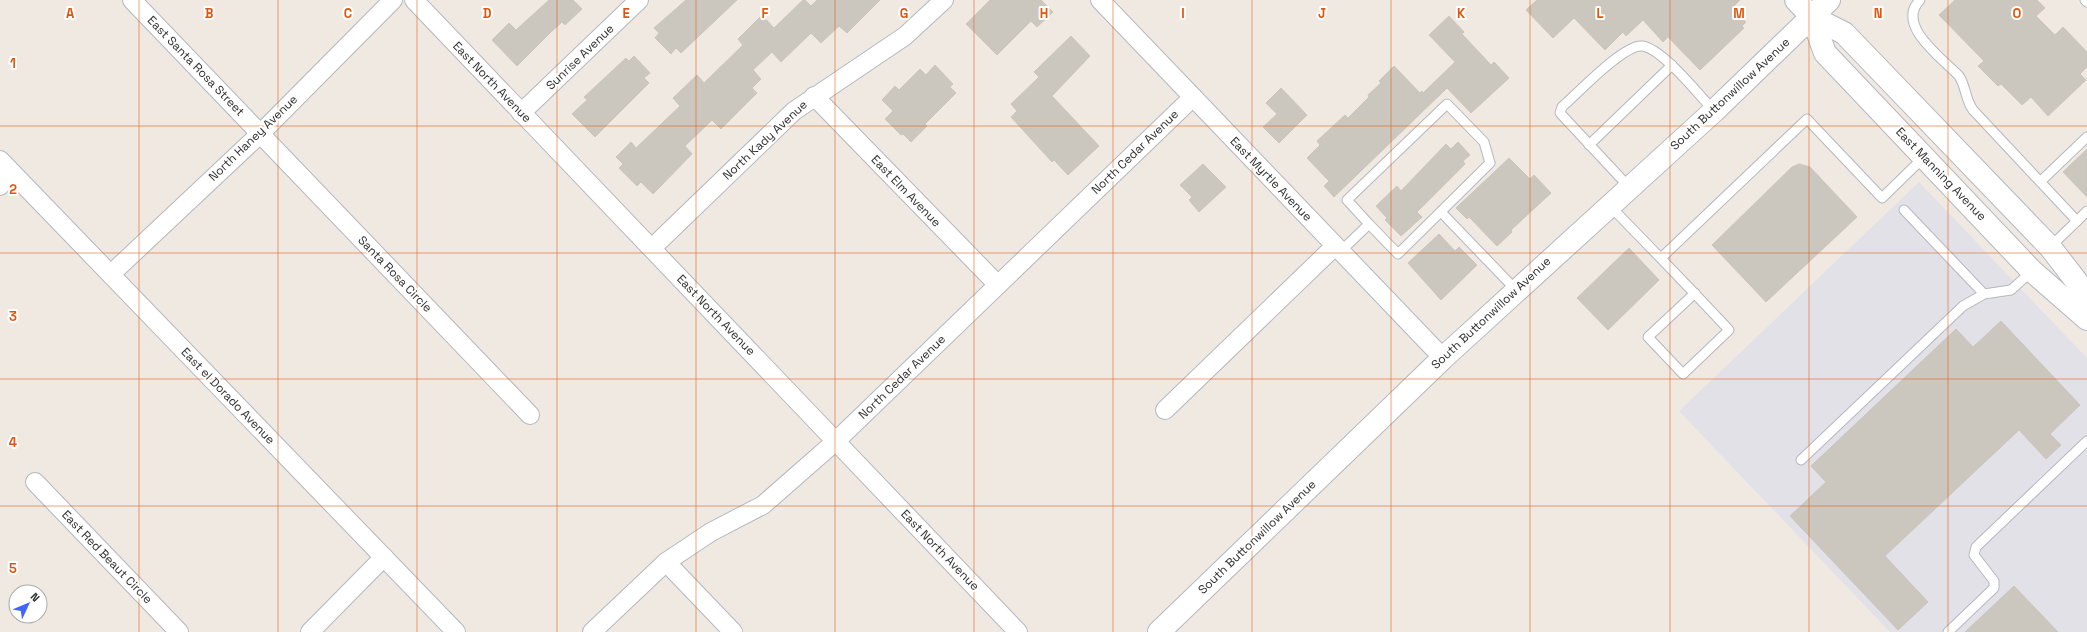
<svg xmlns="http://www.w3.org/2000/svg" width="2087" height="632" font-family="'Space Grotesk',sans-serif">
<rect width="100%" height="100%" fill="#efe9e1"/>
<path fill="#e3e1e8" d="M1919 182 2087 358V632H1890L1679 411Z"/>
<g fill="#cbc7bf" stroke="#cbc5ba">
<path d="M549 0H573L582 9 565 25 562 22 551 32 517 66 492 40 509 23 516 30Z"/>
<path d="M686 0H737L681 53 676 48 671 54 655 38 659 33 654 28Z"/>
<path d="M803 0H805L811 6 817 0H880L847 33 839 26 821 43 811 33 781 62 772 52 753 70 761 79 752 88 757 93 721 129 712 120 685 146 692 154 653 194 641 182 637 186 619 168 623 164 616 157 631 142 636 148 680 106 673 98 697 75 704 83 743 45 738 39 762 15 774 28Z"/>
<path d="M990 0H1041L1053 12 1037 27 1031 21 997 55 966 24Z"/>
<path d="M1537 0H1740L1732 8 1746 22 1742 26 1744 28 1700 70 1668 37 1663 42 1643 20 1626 36 1623 32 1605 50 1574 18 1553 38 1526 10Z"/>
<path d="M1955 0H2037L2045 8 2036 16 2055 35 2063 27 2087 52V67L2080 74 2086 80 2048 116 2031 97 2022 105 2001 84 1998 86 1978 66 1984 61 1939 15Z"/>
<path d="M1449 16 1464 32 1462 34 1491 65 1494 62 1509 78 1471 113 1447 88 1334 197 1324 186 1329 181 1307 158 1320 145 1317 141 1345 115 1348 118 1369 97 1368 95 1381 83 1379 81 1394 66 1420 93 1422 91 1423 93 1455 62 1429 35Z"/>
<path d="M1071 36 1090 56 1052 96 1099 146 1068 175 1054 160 1052 162 1011 117 1017 111 1011 104 1039 77 1034 72Z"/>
<path d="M634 56 650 73 644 78 649 83 595 137 572 114 587 100 584 97 597 85 626 58 629 61Z"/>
<path d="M935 65 953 84 950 87 956 93 925 124 927 126 911 142 903 134 901 135 885 119 893 111 882 100 895 86 899 90 920 69 926 75Z"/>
<path d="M1281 88 1307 115 1279 143 1263 127 1277 114 1266 103Z"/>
<path d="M1458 142 1470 155 1463 161 1465 164 1417 212 1422 217 1401 236 1385 220 1387 218 1376 206 1397 186 1401 191 1446 144 1451 149Z"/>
<path d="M2087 149V197L2063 172Z"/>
<path d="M1509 158 1530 179 1534 175 1551 193 1511 230 1512 232 1497 246 1469 217 1467 219 1456 208Z"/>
<path d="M1203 164 1226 187 1199 212 1189 200 1192 197 1180 185Z"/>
<path d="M1799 164 1810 167 1857 217 1766 302 1712 245 1792 167Z"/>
<path d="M1439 234 1455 251 1459 247 1477 265 1441 300 1408 263Z"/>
<path d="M1629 248 1659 280 1608 330 1577 298Z"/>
<path d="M2001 321 2080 405 2050 434 2061 445 2046 459 2019 430 1885 556 1928 602 1898 630 1790 516 1826 482 1811 466 1956 329 1973 347Z"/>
<path d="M2014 586 2058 632H1965Z"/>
</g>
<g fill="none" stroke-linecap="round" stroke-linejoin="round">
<g stroke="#b4b7c1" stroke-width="11">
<g id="lane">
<path d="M1920 0C1895 25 1942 58 1959 76 1966 86 1965 99 1973 110L2077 221 2050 247"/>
<path d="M2085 0 2087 2"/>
<path d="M1589 145 1672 65"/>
<path d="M2041 181 2087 137"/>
<path d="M1629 187 1560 113 1562 107C1577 94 1624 44 1642 46 1662 48 1700 96 1714 111"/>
<path d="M1610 206C1650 247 1690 288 1729 330L1683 374 1648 337 1695 293"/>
<path d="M1904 210 1984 294"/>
<path d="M1441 212 1516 290"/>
<path d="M2077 221 2087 211"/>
<path d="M1340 252 1369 224 1347 200 1447 104 1484 142 1490 163 1398 254 1369 224"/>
<path d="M1661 258 1807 119 1882 198 1924 157"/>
<path d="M1801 460 1963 306 1984 294 2011 290 2032 271"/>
<path d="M1948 632 1994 588V581L1974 555 1976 547 2087 441"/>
</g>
</g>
<g stroke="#b4b7c1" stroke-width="20">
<g id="street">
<path d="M132 0 530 415"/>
<path d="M414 0 1018 632"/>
<path d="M1100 0 1443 358"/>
<path d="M814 96 998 285"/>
<path d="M521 113 639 0"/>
<path d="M0 160 456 632"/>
<path d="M0 186 12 173"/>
<path d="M652 248 794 111 905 36 944 0"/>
<path d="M111 274 261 133 393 0"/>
<path d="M1165 410 1335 246"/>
<path d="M35 482 179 632"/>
<path d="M666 562 733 632"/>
<path d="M310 632 384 557"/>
<path d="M592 632 666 562 711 532 763 505 836 441 1193 97"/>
</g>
</g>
<g stroke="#b4b7c1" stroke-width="24">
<g id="secondary">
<path d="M1796 0 1812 17 1844 33 2050 247 2087 295"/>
<path d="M1812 17 1825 53 2032 271 2087 319"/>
<path d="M1159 632 1443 358 1714 111 1829 0"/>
</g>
</g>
<use href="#lane" stroke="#fff" stroke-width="9"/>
<use href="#street" stroke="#fff" stroke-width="18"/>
<use href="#secondary" stroke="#fff" stroke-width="22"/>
</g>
<path fill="none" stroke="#df570e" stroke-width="1" stroke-opacity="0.55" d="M139 0V632M278 0V632M417 0V632M557 0V632M696 0V632M835 0V632M974 0V632M1113 0V632M1252 0V632M1391 0V632M1530 0V632M1670 0V632M1809 0V632M1948 0V632M0 126H2087M0 253H2087M0 379H2087M0 506H2087"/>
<g text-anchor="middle" stroke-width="4" stroke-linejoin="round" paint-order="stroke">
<g font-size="12" fill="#2e2e2e" stroke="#fff">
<text transform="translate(580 57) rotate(-44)" y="4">Sunrise Avenue</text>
<text transform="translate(196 66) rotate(46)" y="4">East Santa Rosa Street</text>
<text transform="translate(492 82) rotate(46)" y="4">East North Avenue</text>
<text transform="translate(1730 94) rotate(-43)" y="4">South Buttonwillow Avenue</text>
<text transform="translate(253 138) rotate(-44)" y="4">North Haney Avenue</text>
<text transform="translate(765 140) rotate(-43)" y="4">North Kady Avenue</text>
<text transform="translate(1135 152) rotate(-44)" y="4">North Cedar Avenue</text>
<text transform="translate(1941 174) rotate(46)" y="4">East Manning Avenue</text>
<text transform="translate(1271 179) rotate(46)" y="4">East Myrtle Avenue</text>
<text transform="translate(906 191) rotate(46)" y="4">East Elm Avenue</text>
<text transform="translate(395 274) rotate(46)" y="4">Santa Rosa Circle</text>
<text transform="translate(1491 313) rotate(-43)" y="4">South Buttonwillow Avenue</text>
<text transform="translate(716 315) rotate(46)" y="4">East North Avenue</text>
<text transform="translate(902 377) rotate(-44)" y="4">North Cedar Avenue</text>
<text transform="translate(228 396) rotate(46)" y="4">East el Dorado Avenue</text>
<text transform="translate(1257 537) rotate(-44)" y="4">South Buttonwillow Avenue</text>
<text transform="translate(940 550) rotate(46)" y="4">East North Avenue</text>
<text transform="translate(107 557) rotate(46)" y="4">East Red Beaut Circle</text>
</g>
</g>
<g font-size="13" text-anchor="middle" font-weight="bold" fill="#df570e" stroke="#fff" stroke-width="4" stroke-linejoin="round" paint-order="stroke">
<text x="70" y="18">A</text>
<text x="209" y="18">B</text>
<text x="348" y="18">C</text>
<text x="487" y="18">D</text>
<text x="626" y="18">E</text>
<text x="765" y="18">F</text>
<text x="904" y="18">G</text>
<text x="1044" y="18">H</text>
<text x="1183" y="18">I</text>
<text x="1322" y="18">J</text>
<text x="1461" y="18">K</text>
<text x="1600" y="18">L</text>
<text x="1739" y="18">M</text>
<text x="1878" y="18">N</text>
<text x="2017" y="18">O</text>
<text x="13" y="68">1</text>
<text x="13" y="194">2</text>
<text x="13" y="321">3</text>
<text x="13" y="447">4</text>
<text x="13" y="573">5</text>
</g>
<g transform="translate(28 604) rotate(46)"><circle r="19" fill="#ffffff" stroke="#ababab"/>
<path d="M0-3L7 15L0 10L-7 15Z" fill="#4264fb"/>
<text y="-6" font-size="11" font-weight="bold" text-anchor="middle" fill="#2e2e2e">N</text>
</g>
</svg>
